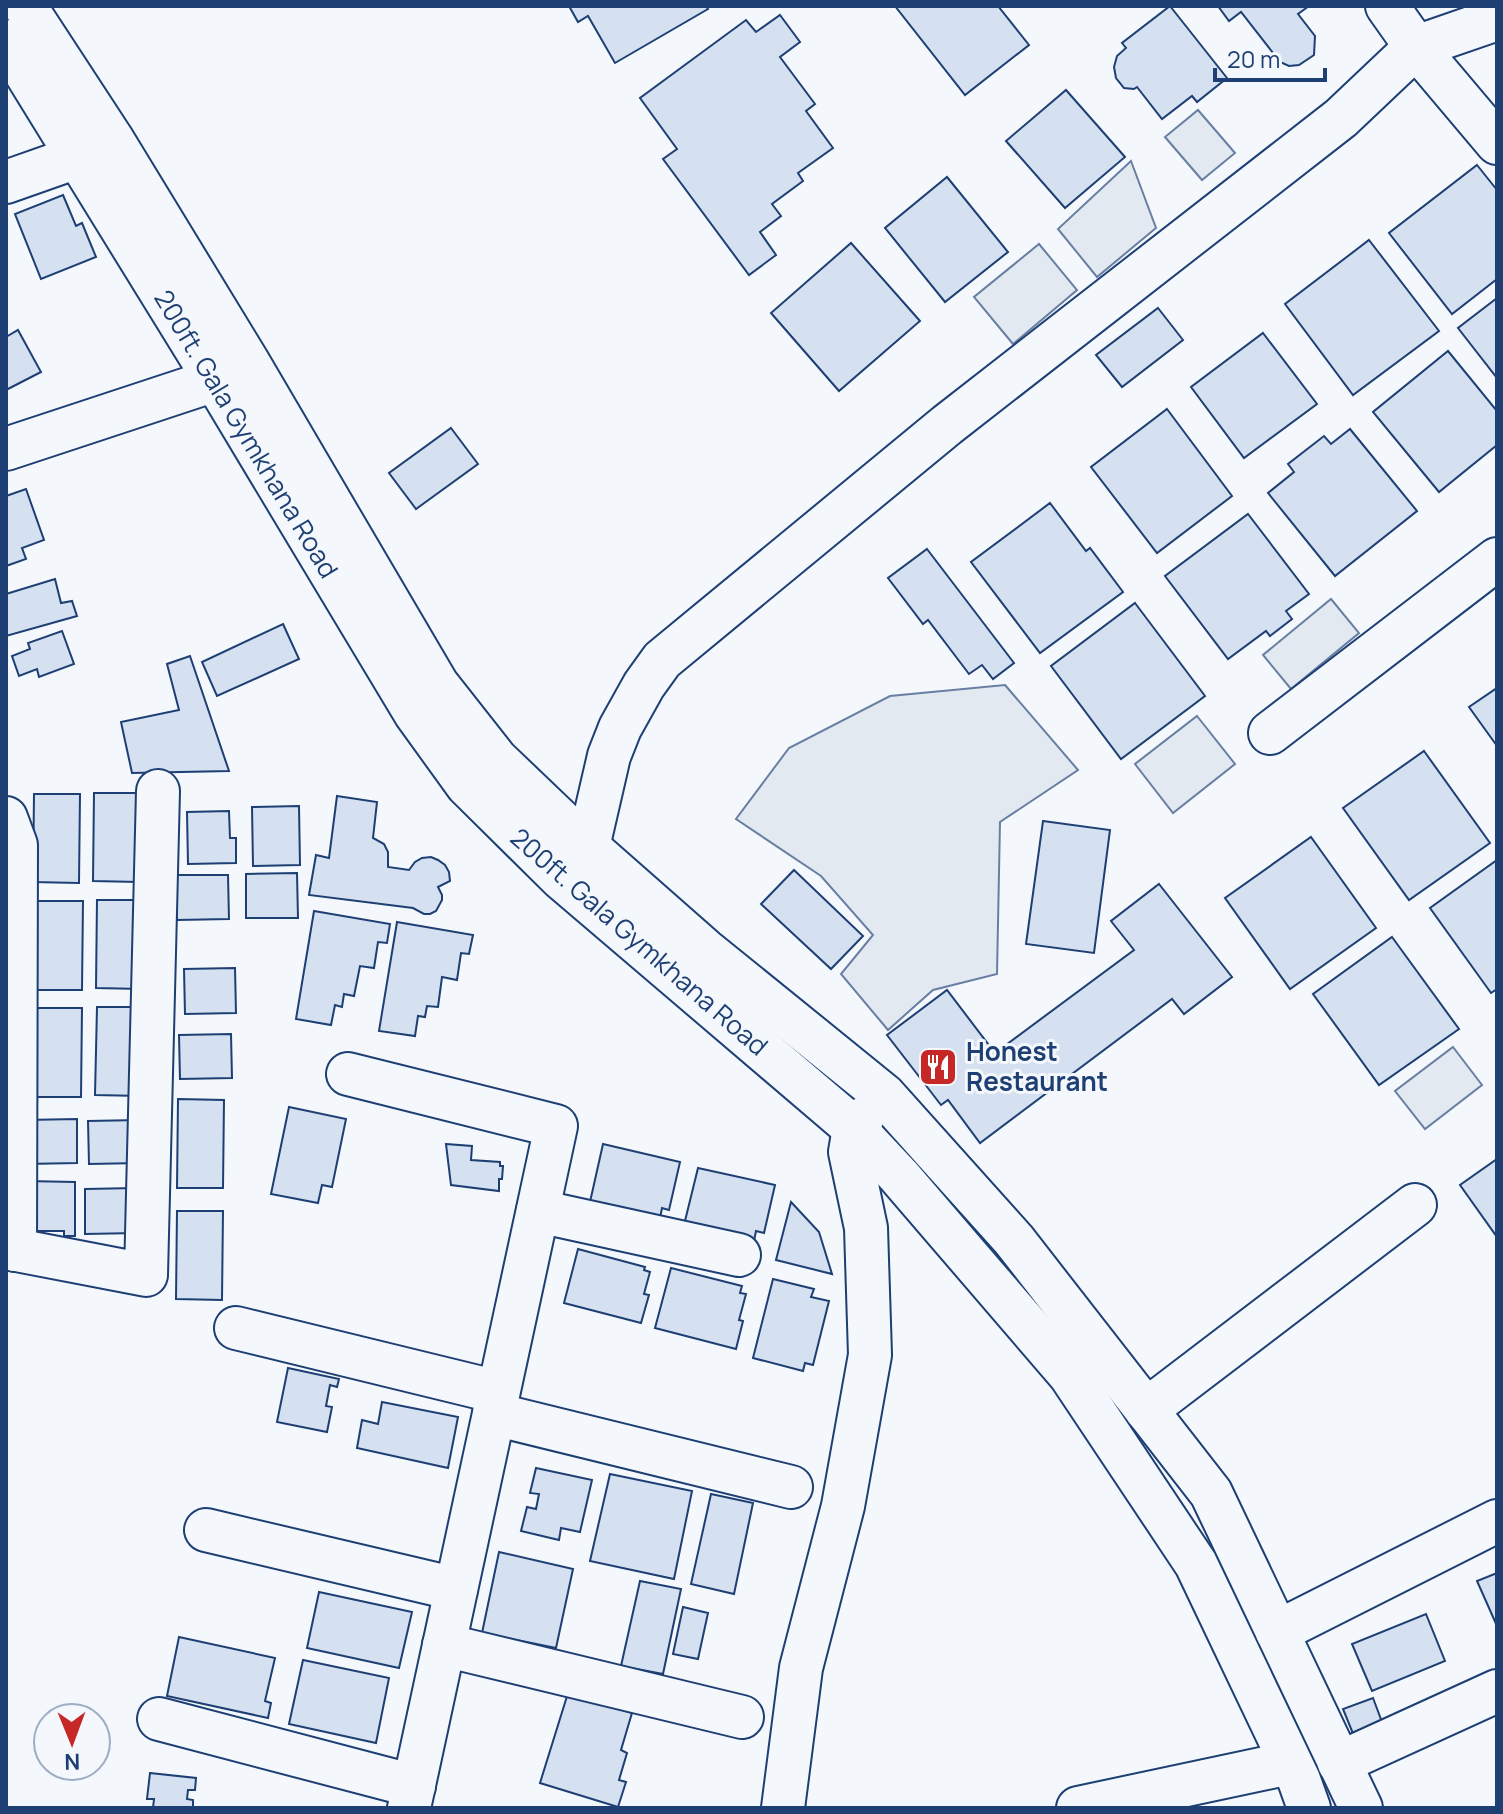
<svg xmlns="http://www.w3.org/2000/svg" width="1503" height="1814" font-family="Manrope,sans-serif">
<rect width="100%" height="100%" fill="#f4f7fb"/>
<g fill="#e3e9f0" stroke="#687fa3" stroke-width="2">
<path d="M1198 110 1235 153 1202 180 1165 137Z"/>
<path d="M1131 161 1156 228 1097 277 1058 229Z"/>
<path d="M1039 244 1077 290 1013 344 974 297Z"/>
<path d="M1331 599 1359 633 1291 689 1263 655Z"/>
<path d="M1005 685 1078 770 1000 822 997 974 933 990 888 1030 841 974 873 935 821 876 736 819 789 748 890 696Z"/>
<path d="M1197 716 1235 764 1173 813 1135 764Z"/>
<path d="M1453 1047 1482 1085 1425 1129 1395 1091Z"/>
</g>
<g fill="#d5e0f0" stroke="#1d3f73" stroke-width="2">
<path d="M569 6H706L708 9 615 63 588 16 578 22Z"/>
<path d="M895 6H998L1029 45 965 95Z"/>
<path d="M1170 6 1227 78 1197 102 1192 96 1162 119 1137 87 1134 89 1124 88 1116 78 1114 67 1117 56 1126 48 1122 43Z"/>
<path d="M1218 6H1309L1298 14 1315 36 1314 55 1299 65 1289 66 1280 62 1241 12 1229 21Z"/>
<path d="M780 15 800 42 780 57 815 104 806 111 833 148 798 173 803 181 772 204 781 216 760 232 776 255 749 275 663 159 677 149 640 98 746 20 756 32Z"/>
<path d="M1066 90 1125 157 1065 208 1006 141Z"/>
<path d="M1477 165 1497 190V279L1452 314 1389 233Z"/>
<path d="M947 177 1008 252 945 302 885 228Z"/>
<path d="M63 195 76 226 82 223 96 257 41 279 15 214Z"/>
<path d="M1369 240 1439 331 1353 395 1285 304Z"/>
<path d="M851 243 920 321 839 391 771 313Z"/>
<path d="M1497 298V378L1458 328Z"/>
<path d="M1158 308 1183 340 1122 387 1096 355Z"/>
<path d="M18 330 41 372 6 390V337Z"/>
<path d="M1263 333 1317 404 1244 458 1191 387Z"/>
<path d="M1448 351 1497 411V445L1439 492 1373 412Z"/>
<path d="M1167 409 1232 496 1157 553 1091 467Z"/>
<path d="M451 428 478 464 416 509 389 473Z"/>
<path d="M1350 429 1417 511 1335 576 1268 493 1294 472 1288 464 1324 436 1331 444Z"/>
<path d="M26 489 44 540 22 548 26 559 6 566V496Z"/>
<path d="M1050 503 1086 551 1090 548 1123 592 1040 653 971 562Z"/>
<path d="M1248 514 1309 594 1286 611 1292 619 1270 636 1266 631 1228 659 1165 576Z"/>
<path d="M927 549 1014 663 993 679 982 665 969 674 928 620 923 624 888 578Z"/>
<path d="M55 579 61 603 72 601 77 616 6 636V594Z"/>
<path d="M1135 603 1205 696 1121 759 1051 666Z"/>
<path d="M283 624 299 659 217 696 202 662Z"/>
<path d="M62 631 74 664 39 677 37 669 19 676 12 656 30 649 28 643Z"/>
<path d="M190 656 229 771 132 773 121 722 179 710 167 664Z"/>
<path d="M1497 688V746L1469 707Z"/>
<path d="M1424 751 1490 843 1409 900 1343 808Z"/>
<path d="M94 793H140L139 882 93 881Z"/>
<path d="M34 794H80L79 883 33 882Z"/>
<path d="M337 796 377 802 373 838 384 844 388 852V867L409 870 415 862 422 858 431 857 438 860 445 865 449 872 450 881 438 887 442 895V900L436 911 430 914H424L413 908 309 895 316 855 329 858Z"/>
<path d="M299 806 300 865 253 866 252 807Z"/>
<path d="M229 811 230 838H236V863L188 864 187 812Z"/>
<path d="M1043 821 1110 830 1094 953 1026 944Z"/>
<path d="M1311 837 1376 928 1290 989 1225 898Z"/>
<path d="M1497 860V989L1491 993 1430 908Z"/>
<path d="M794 870 863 936 831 969 761 904Z"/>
<path d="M297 873 298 918H246V874Z"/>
<path d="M177 875H228L229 919 177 920Z"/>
<path d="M1159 884 1232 977 1184 1014 1172 999 980 1143 948 1100 941 1105 887 1035 947 990 995 1053 1134 950 1111 921Z"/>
<path d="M97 900H143L142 989 96 988Z"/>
<path d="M37 901H83L82 990H36Z"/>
<path d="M314 911 390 924 387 943 378 942 374 968 360 966 354 996 344 994 342 1007 335 1005 331 1025 296 1019Z"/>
<path d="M397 922 473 935 469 954 461 953 457 980 442 977 438 1007 427 1006 425 1017 418 1016 415 1036 379 1031Z"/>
<path d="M1392 937 1459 1029 1379 1085 1313 994Z"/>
<path d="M235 968 236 1013 185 1014 184 969Z"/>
<path d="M97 1007H143L141 1096 95 1095Z"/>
<path d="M36 1008H82L81 1097H35Z"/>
<path d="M231 1034 232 1078 180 1079 179 1035Z"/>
<path d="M178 1099 224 1100 223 1188H177Z"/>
<path d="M289 1107 346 1119 332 1187 322 1185 318 1203 271 1194Z"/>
<path d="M77 1119V1163L26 1164 25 1120Z"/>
<path d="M139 1120 140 1163 89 1164 88 1121Z"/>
<path d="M446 1144 472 1146 471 1160 500 1162V1166H503L502 1179H499V1191L451 1185Z"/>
<path d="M603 1144 680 1162 669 1210 662 1208 660 1218 590 1202Z"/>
<path d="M1497 1159V1237L1460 1185Z"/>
<path d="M698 1168 775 1185 764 1233 756 1231 754 1241 684 1225Z"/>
<path d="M25 1181 75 1182V1236H64V1231H26Z"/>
<path d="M136 1188 137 1233 85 1234V1189Z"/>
<path d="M791 1202 819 1232 832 1274 776 1260Z"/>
<path d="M177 1211H223L222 1300 176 1299Z"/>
<path d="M578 1249 645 1267 644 1270 650 1272 644 1294 649 1295 641 1323 564 1303Z"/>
<path d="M671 1268 742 1286 740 1293 746 1294 739 1320 743 1321 736 1349 655 1328Z"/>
<path d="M773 1279 814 1289 811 1297 829 1301 813 1365 805 1363 803 1371 753 1358Z"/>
<path d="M288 1368 339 1379 337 1387 330 1385 326 1406 332 1407 327 1432 277 1422Z"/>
<path d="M382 1402 458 1417 448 1468 357 1448 362 1420 378 1424Z"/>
<path d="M536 1468 592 1480 580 1532 561 1528 559 1540 521 1531 527 1507 536 1509 539 1494 530 1493Z"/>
<path d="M610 1474 692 1491 674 1579 590 1561Z"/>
<path d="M711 1494 753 1503 734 1594 691 1584Z"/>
<path d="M499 1552 573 1569 556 1648 482 1633Z"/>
<path d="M1497 1573V1626L1477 1581Z"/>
<path d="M640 1581 681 1589 663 1674 621 1666Z"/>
<path d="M319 1592 412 1612 399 1668 307 1648Z"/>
<path d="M683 1607 708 1613 698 1659 673 1654Z"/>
<path d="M1426 1614 1445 1661 1372 1691 1352 1644Z"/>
<path d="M179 1637 275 1658 265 1701 271 1703 268 1718 167 1696Z"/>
<path d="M303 1660 389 1678 376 1743 289 1724Z"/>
<path d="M568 1693 632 1713 621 1750 627 1753 619 1780 626 1782 618 1807 540 1783Z"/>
<path d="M1373 1698 1385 1730 1356 1741 1343 1709Z"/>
<path d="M150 1773 196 1778 195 1790H188L187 1799 193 1800V1808H153L154 1799H147Z"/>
</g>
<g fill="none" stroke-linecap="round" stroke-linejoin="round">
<g stroke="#1d3f73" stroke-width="46">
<g id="minor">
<path d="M25 6 112 139 248 362 437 684 496 759 588 847 705 950 884 1095 1014 1240 1211 1493 1361 1808"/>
<path d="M1387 6 1416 47 1497 19"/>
<path d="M6 41 215 380 415 713 467 785 561 878 854 1128 899 1176 1070 1375 1196 1564 1299 1780 1309 1808"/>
<path d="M6 182 77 157"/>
<path d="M6 449 215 380"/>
<path d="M1270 733 1497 559"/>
<path d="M6 818 16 845 15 1250"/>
<path d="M572 865 588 847 609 756 620 728 644 685 662 660 947 425 1341 118 1416 47 1497 143"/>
<path d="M348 1074 556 1126 409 1808"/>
<path d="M538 1211 739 1255"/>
<path d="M6 1248 146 1275 158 791"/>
<path d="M236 1328 498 1392"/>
<path d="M1146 1410 1415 1205"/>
<path d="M494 1414 791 1487"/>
<path d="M206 1530 456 1589"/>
<path d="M1277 1632 1497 1521"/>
<path d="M444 1645 742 1717"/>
<path d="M159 1719 414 1786"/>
<path d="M1339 1763 1497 1691"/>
<path d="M783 1808 801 1668 843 1506 870 1355 866 1228 850 1152 854 1128 862 1119"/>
<path d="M1078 1808 1290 1763"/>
</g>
</g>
<use href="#minor" stroke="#f4f7fb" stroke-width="42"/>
</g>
<defs>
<g id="restaurant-square" transform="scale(2)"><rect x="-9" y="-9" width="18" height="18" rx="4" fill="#c62828" stroke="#f4f7fb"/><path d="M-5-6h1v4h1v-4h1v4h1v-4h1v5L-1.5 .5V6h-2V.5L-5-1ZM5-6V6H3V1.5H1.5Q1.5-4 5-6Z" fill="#fff"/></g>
</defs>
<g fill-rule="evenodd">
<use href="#restaurant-square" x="938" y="1067"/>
</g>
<g text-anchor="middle" stroke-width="6" stroke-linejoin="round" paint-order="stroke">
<g font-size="26" fill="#1d3f73" stroke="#f4f7fb">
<text transform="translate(246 434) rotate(59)" y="9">200ft. Gala Gymkhana Road</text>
<text transform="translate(639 942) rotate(41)" y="9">200ft. Gala Gymkhana Road</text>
</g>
<g font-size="26" font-weight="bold" fill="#1d3f73" stroke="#f4f7fb" text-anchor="start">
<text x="966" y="1061">Honest<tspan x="966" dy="30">Restaurant</tspan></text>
</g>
</g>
<rect width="1503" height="1814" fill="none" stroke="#1d3f73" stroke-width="16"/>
<g transform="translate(72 1742) rotate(179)"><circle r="38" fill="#f4f7fb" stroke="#9eadc5" stroke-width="2"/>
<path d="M0-6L14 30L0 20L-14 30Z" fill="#c62828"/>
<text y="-12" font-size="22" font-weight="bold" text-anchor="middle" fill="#1d3f73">N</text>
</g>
<path d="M1215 68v12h110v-12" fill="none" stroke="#1d3f73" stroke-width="4"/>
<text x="1227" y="68" font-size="24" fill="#1d3f73" stroke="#f4f7fb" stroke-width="6" paint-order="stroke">20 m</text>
</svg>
